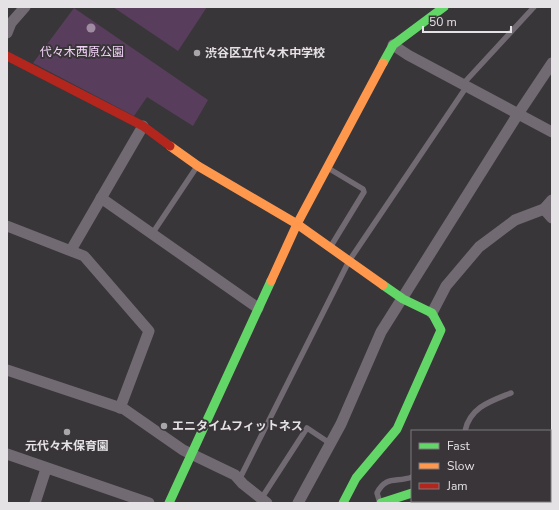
<svg xmlns="http://www.w3.org/2000/svg" width="559" height="510" font-family="'Nunito Sans','Noto Sans JP',sans-serif">
<rect width="100%" height="100%" fill="#383638"/>
<g fill="#583d5c">
<path d="M113 7H207L178 51Z"/>
<path d="M74 8 208 100 193 126 147 97 134 116 33 63Z"/>
</g>
<g fill="none" stroke-linecap="round" stroke-linejoin="round">
<g stroke="#726a73" stroke-width="5.5">
<path d="M463 84 534 7"/>
<path d="M328 168 363 189 364 192 331 246"/>
<path d="M152 234 196 168"/>
<path d="M465 431C470 407 491 401 511 393"/>
<path d="M239 480 349 261 467 86"/>
<path d="M261 499 307 428 331 444"/>
<path d="M380 503 377 493C386 475 397 483 412 477"/>
</g>
<g stroke="#726a73" stroke-width="11">
<path d="M7 33 11 23 25 7"/>
<path d="M393 45 408 55 552 132"/>
<path d="M101 198 258 308"/>
<path d="M544 209 552 218"/>
<path d="M7 226 84 256 149 331 120 408"/>
<path d="M71 250 143 126"/>
<path d="M432 313 446 286 479 247 515 220 544 209 552 200"/>
<path d="M7 370 124 409 183 450 235 475 243 484 267 503"/>
<path d="M7 454 149 503"/>
<path d="M35 503 46 469"/>
<path d="M298 503 341 424 381 332 518 114 552 63"/>
</g>
<g stroke="#63d668" stroke-width="9">
<path d="M383 63 393 45 444 7"/>
<path d="M550 454H552"/>
<path d="M169 503 271 281"/>
<path d="M343 503 356 478 397 429 441 330 432 313 403 299 383 285"/>
<path d="M381 503 412 493"/>
</g>
<g stroke="#ff974d" stroke-width="9">
<path d="M170 146 198 166 297 224 383 285"/>
<path d="M271 281 297 224 383 63"/>
</g>
<path stroke="#b3261e" stroke-width="9" d="M7 56 143 126 170 146"/>
</g>
<circle fill="#9f8ca2" cx="91" cy="28" r="4.5"/>
<g fill="#a8a6a8" stroke="#393539" stroke-width="1.5">
<circle cx="197" cy="53" r="4"/>
<circle cx="164" cy="426" r="4"/>
<circle cx="67" cy="432" r="4"/>
</g>
<g text-anchor="middle" stroke-width="4" stroke-linejoin="round" paint-order="stroke">
<g font-size="12" fill="#f3d3f8" stroke="#393539">
<text x="82" y="56">代々木西原公園</text>
</g>
<g font-size="12" font-weight="bold" fill="#e4e2e5" stroke="#393539" text-anchor="start">
<text x="205" y="57">渋谷区立代々木中学校</text>
<text x="172" y="430">エニタイムフィットネス</text>
<text x="67" y="450" text-anchor="middle">元代々木保育園</text>
</g>
</g>
<rect width="559" height="510" fill="none" stroke="#e4e2e5" stroke-width="16"/>
<rect x="411" y="430" width="140" height="72" fill="#393539" stroke="#7d7a7e"/>
<rect x="419" y="443" width="20" height="6" fill="#63d668" stroke="#7d7a7e"/>
<text x="447" y="450" font-size="12" fill="#e4e2e5">Fast</text>
<rect x="419" y="463" width="20" height="6" fill="#ff974d" stroke="#7d7a7e"/>
<text x="447" y="470" font-size="12" fill="#e4e2e5">Slow</text>
<rect x="419" y="483" width="20" height="6" fill="#b3261e" stroke="#7d7a7e"/>
<text x="447" y="490" font-size="12" fill="#e4e2e5">Jam</text>
<path d="M423 26v6h88v-6" fill="none" stroke="#e4e2e5" stroke-width="2"/>
<text x="429" y="26" font-size="12" fill="#e4e2e5" stroke="#393539" stroke-width="3" paint-order="stroke">50 m</text>
</svg>
